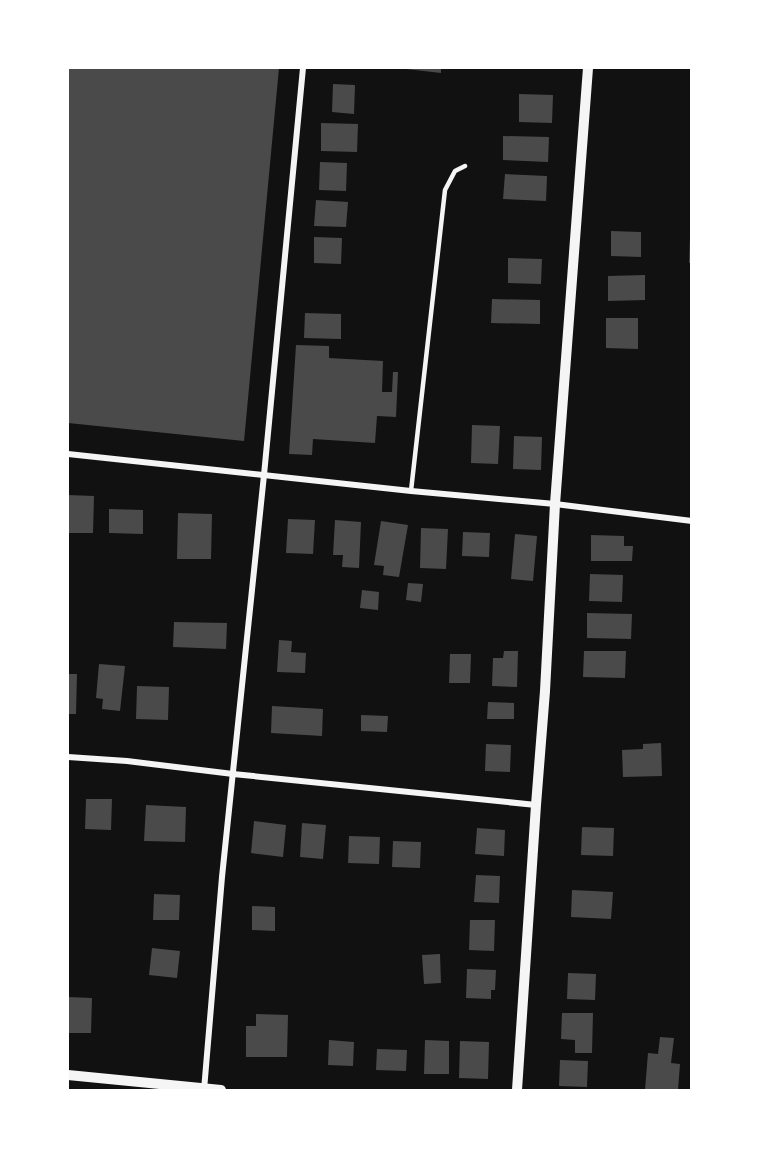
<svg xmlns="http://www.w3.org/2000/svg" width="759" height="1158" font-family="'PT Sans',sans-serif">
<rect width="100%" height="100%" fill="#111"/>
<g fill="#4a4a4a">
<path d="M68 68H279L244 441 68 423Z"/>
<path d="M406 68H441V73L406 69Z"/>
<path d="M333 84 355 85 354 114 332 112Z"/>
<path d="M519 94 553 95 552 123 519 122Z"/>
<path d="M321 123 358 124 357 152 321 151Z"/>
<path d="M503 136 549 137 548 162 503 160Z"/>
<path d="M320 162 347 163 346 191 319 190Z"/>
<path d="M505 174 547 176 546 201 503 199Z"/>
<path d="M316 200 348 202 346 227 314 226Z"/>
<path d="M611 231 641 232V257L611 256Z"/>
<path d="M314 237 342 238 341 264 314 263Z"/>
<path d="M690 238H692V263H689Z"/>
<path d="M508 258 542 259 541 284 508 283Z"/>
<path d="M645 275V300L608 301V276Z"/>
<path d="M492 299 540 300V324L491 323Z"/>
<path d="M305 313 341 314V339L304 338Z"/>
<path d="M606 318H638V349L606 348Z"/>
<path d="M296 345 329 346V358L383 361 382 392H392L393 372H398L396 417 377 416 375 443 313 439 312 455 289 454Z"/>
<path d="M472 425 500 426 498 464 471 463Z"/>
<path d="M514 436 542 437 541 470 513 469Z"/>
<path d="M68 495 94 496 93 533H68Z"/>
<path d="M109 509 143 510V534L109 533Z"/>
<path d="M178 513 212 514 211 559H177Z"/>
<path d="M288 519 315 520 313 554 286 553Z"/>
<path d="M335 520 361 522 359 568 342 567 343 555H333Z"/>
<path d="M381 521 408 525 399 577 383 575 384 566 374 565Z"/>
<path d="M421 528 448 529 446 569 420 568Z"/>
<path d="M463 532 490 533 489 557 462 556Z"/>
<path d="M515 534 537 536 533 581 511 579Z"/>
<path d="M591 535 624 536V546H633L632 561H591Z"/>
<path d="M590 574 623 575 622 602 589 601Z"/>
<path d="M408 583 423 584 421 602 406 600Z"/>
<path d="M362 590 379 592 378 610 360 608Z"/>
<path d="M587 613 632 614 631 639 587 638Z"/>
<path d="M174 622 227 623 226 649 173 647Z"/>
<path d="M279 640 292 641 291 652 306 653 305 673 277 672Z"/>
<path d="M504 651H518L517 687 492 686 493 658H503Z"/>
<path d="M584 651H626L625 678 583 677Z"/>
<path d="M450 654H471L470 683H449Z"/>
<path d="M99 664 125 666 120 711 102 709 103 699 96 698Z"/>
<path d="M68 674H77L76 714H68Z"/>
<path d="M137 686 169 687 168 720 136 719Z"/>
<path d="M488 702 514 703V719H487Z"/>
<path d="M272 706 323 709 322 736 271 733Z"/>
<path d="M361 715 388 716 387 732 361 731Z"/>
<path d="M661 743 662 776 623 777 622 750 643 749V744Z"/>
<path d="M486 744 511 745 510 772 485 771Z"/>
<path d="M86 799H112L111 830 85 829Z"/>
<path d="M146 805 186 807 185 842 144 841Z"/>
<path d="M254 821 286 825 283 857 251 853Z"/>
<path d="M302 823 326 825 323 859 300 857Z"/>
<path d="M582 827 614 828 613 856 581 855Z"/>
<path d="M477 828 505 830 504 856 475 854Z"/>
<path d="M349 836 380 837 379 864 348 863Z"/>
<path d="M393 841 421 842 420 868 392 867Z"/>
<path d="M476 875 500 876 499 903 474 902Z"/>
<path d="M572 890 613 892 611 919 571 917Z"/>
<path d="M154 894 180 895 179 920H153Z"/>
<path d="M252 906 275 907V931L252 930Z"/>
<path d="M470 920H495L494 951 469 950Z"/>
<path d="M152 948 180 951 177 978 149 975Z"/>
<path d="M440 954 441 983 424 984 422 955Z"/>
<path d="M467 969 496 970 495 990H491V999L466 998Z"/>
<path d="M568 973 596 974 595 1000 567 999Z"/>
<path d="M68 997 92 998 91 1033H68Z"/>
<path d="M562 1013H593L592 1053H575V1040L561 1039Z"/>
<path d="M256 1014 288 1015 287 1057H246V1026H256Z"/>
<path d="M660 1037 674 1038 671 1063 680 1064 678 1090H645L648 1053 658 1054Z"/>
<path d="M329 1040 354 1042 353 1066 328 1065Z"/>
<path d="M425 1040 449 1041V1074H424Z"/>
<path d="M460 1041 489 1042 488 1079 459 1078Z"/>
<path d="M377 1049 407 1050 406 1071 376 1070Z"/>
<path d="M560 1060 588 1061 587 1087 559 1086Z"/>
</g>
<g fill="none" stroke-linecap="round" stroke-linejoin="round">
<path stroke="#f5f5f5" stroke-width="4.5" d="M411 491 445 190 455 171 465 166"/>
<g stroke="#f5f5f5" stroke-width="6">
<path d="M68 454 411 491 555 504 692 521"/>
<path d="M68 757 127 761 233 774 536 805"/>
<path d="M204 1090 222 877 264 475 303 68"/>
</g>
<g stroke="#f5f5f5" stroke-width="10">
<path d="M68 1075 221 1090"/>
<path d="M517 1090 536 805 545 691 555 504 588 68"/>
</g>
</g>
<rect width="759" height="1158" fill="none" stroke="#ffffff" stroke-width="138"/>
</svg>
